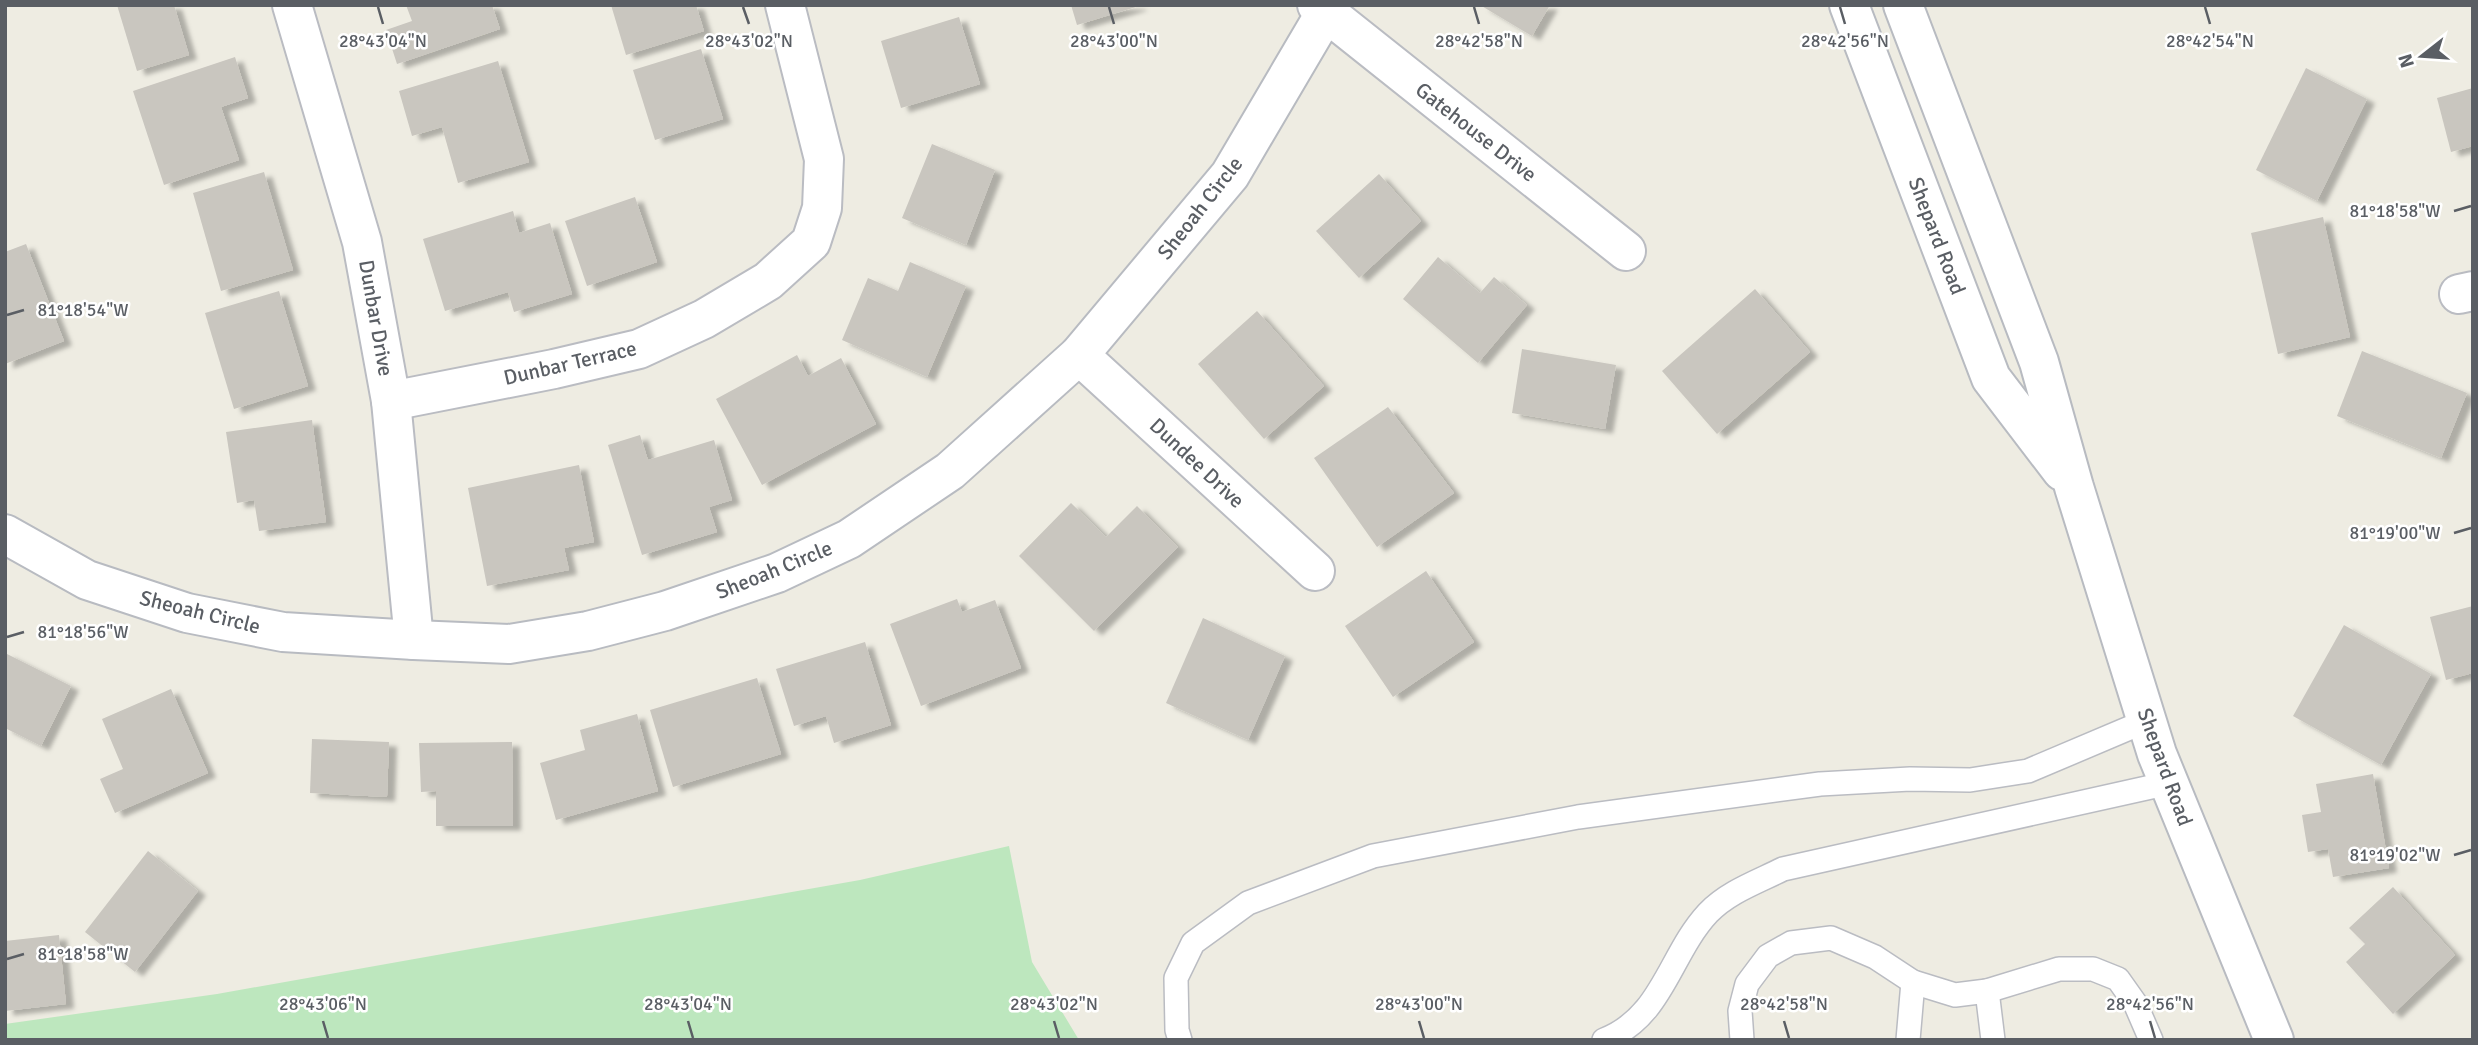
<svg xmlns="http://www.w3.org/2000/svg" width="2478" height="1045" font-family="Signika,sans-serif">
<defs>
<filter id="shadow"><feDropShadow dx="8" dy="4.5" stdDeviation="2" flood-color="#0004"/></filter>
</defs>
<rect width="100%" height="100%" fill="#eeece2"/>
<path fill="#bde7be" d="M1009 846 1032 962 1079 1040H5V1024L217 994 860 880Z"/>
<g fill="#c9c6bf" filter="url(#shadow)">
<path d="M117 5H174L189 55 137 71Z"/>
<path d="M406 5H492L500 29 397 64 386 30 412 21Z"/>
<path d="M611 5H696L704 31 626 55Z"/>
<path d="M1071 5H1139V6L1077 25Z"/>
<path d="M1480 5H1550L1532 36Z"/>
<path d="M959 17 980 84 901 108 881 41Z"/>
<path d="M701 49 723 119 655 140 633 70Z"/>
<path d="M235 57 248 98 221 107 239 160 164 185 133 91Z"/>
<path d="M498 61 529 162 458 183 442 127 412 136 399 91Z"/>
<path d="M2306 68 2367 99 2317 201 2256 170Z"/>
<path d="M2473 88V146L2451 152 2437 98Z"/>
<path d="M932 144 995 170 966 245 902 218Z"/>
<path d="M264 172 293 270 221 291 193 193Z"/>
<path d="M1379 174 1421 221 1359 278 1316 231Z"/>
<path d="M635 197 657 262 587 286 565 221Z"/>
<path d="M513 211 519 233 550 223 572 294 514 312 508 292 445 311 423 239Z"/>
<path d="M2323 217 2350 337 2278 354 2251 233Z"/>
<path d="M26 244 64 341 5 364V252Z"/>
<path d="M1438 257 1480 293 1494 277 1527 305 1478 363 1403 299Z"/>
<path d="M910 262 966 286 927 377 842 340 868 278 898 291Z"/>
<path d="M1755 289 1810 352 1717 434 1662 371Z"/>
<path d="M279 291 308 386 234 409 205 313Z"/>
<path d="M1257 311 1324 386 1264 439 1198 364Z"/>
<path d="M1522 349 1616 365 1605 429 1512 413Z"/>
<path d="M2362 351 2467 393 2441 458 2337 416Z"/>
<path d="M797 355 808 376 841 358 876 424 762 485 716 399Z"/>
<path d="M1388 407 1454 493 1377 547 1314 458Z"/>
<path d="M312 420 326 522 259 531 254 500 237 503 226 432Z"/>
<path d="M640 435 648 460 714 440 732 500 709 507 717 532 642 555 608 445Z"/>
<path d="M579 465 594 542 564 548 569 570 487 586 468 488Z"/>
<path d="M1071 503 1106 537 1137 506 1178 547 1094 631 1019 556Z"/>
<path d="M1426 571 1474 642 1393 697 1345 626Z"/>
<path d="M957 599 962 612 995 600 1021 668 921 706 890 624Z"/>
<path d="M2473 606V673L2446 680 2430 617Z"/>
<path d="M1203 618 1285 656 1248 740 1166 703Z"/>
<path d="M2344 625 2431 674 2381 765 2293 716Z"/>
<path d="M865 642 891 725 834 743 826 716 794 726 776 669Z"/>
<path d="M5 653 71 686 41 746 5 728Z"/>
<path d="M757 678 781 754 673 787 650 710Z"/>
<path d="M171 689 208 773 115 813 100 779 123 769 102 719Z"/>
<path d="M637 714 658 791 556 820 540 763 585 750 580 730Z"/>
<path d="M312 739 389 742 387 797 310 793Z"/>
<path d="M512 742 513 826H436V791L421 792 419 743Z"/>
<path d="M2373 774 2389 868 2333 877 2328 849 2308 852 2302 815 2321 812 2316 784Z"/>
<path d="M148 851 198 891 135 972 85 932Z"/>
<path d="M2393 887 2455 955 2393 1014 2346 962 2365 944 2349 928Z"/>
<path d="M59 935 66 1004 5 1011V941Z"/>
</g>
<g fill="none" stroke-linecap="round" stroke-linejoin="round">
<g stroke="#babcc2" stroke-width="26">
<g id="lane">
<path d="M1987 991 1993 1040"/>
<path d="M1180 1040 1177 1030 1176 978 1193 943 1248 903 1373 856 1578 817 1820 784 1910 779 1970 780 2028 771 2146 721"/>
<path d="M1604 1040C1663 1017 1669 955 1708 913 1728 892 1757 882 1783 869L2169 783"/>
<path d="M1742 1040 1740 1011 1747 984 1768 956 1791 943 1831 938 1875 957 1913 982 1955 995 1987 991 2059 969H2093L2118 979 2135 1003 2151 1040"/>
<path d="M1908 1040 1913 982"/>
</g>
</g>
<g stroke="#babcc2" stroke-width="42">
<g id="street">
<path d="M292 5 362 242 391 401 414 640"/>
<path d="M1317 5 1626 251"/>
<path d="M2459 294 2473 291"/>
<path d="M1079 355 1315 571"/>
<path d="M391 401 554 369 639 349 704 319 768 281 811 242 822 208 824 159 785 5"/>
</g>
</g>
<g stroke="#b8bbc1" stroke-width="42">
<g id="secondary">
<path d="M1849 5 1991 378 2062 471"/>
<path d="M1903 5 2039 362 2074 487 2157 754 2274 1040"/>
<path d="M5 534 87 580 187 613 283 632 414 640 509 644 588 631 665 611 777 573 849 539 950 471 1079 355 1230 175 1330 5"/>
</g>
</g>
<use href="#lane" stroke="#fff" stroke-width="23"/>
<use href="#street" stroke="#fff" stroke-width="38"/>
<use href="#secondary" stroke="#fff" stroke-width="38"/>
</g>
<path fill="none" stroke="#5a5e64" stroke-width="2.5" d="M378 7 383 24M743 7 749 24M1109 7 1114 24M1474 7 1479 24M1840 7 1845 24M2205 7 2210 24M2454 211 2471 206M7 315 24 310M2454 533 2471 528M7 637 24 632M2454 855 2471 850M7 959 24 954M323 1021 328 1038M688 1021 693 1038M1054 1021 1059 1038M1419 1021 1424 1038M1784 1021 1789 1038M2150 1021 2155 1038"/>
<g text-anchor="middle" stroke-width="5" stroke-linejoin="round" paint-order="stroke">
<g font-size="21" fill="#5a5e64" stroke="#fff">
<text transform="translate(1476 132) rotate(38)" y="7">Gatehouse Drive</text>
<text transform="translate(1200 208) rotate(-52)" y="7">Sheoah Circle</text>
<text transform="translate(1937 236) rotate(69)" y="7">Shepard Road</text>
<text transform="translate(376 318) rotate(80)" y="7">Dunbar Drive</text>
<text transform="translate(570 363) rotate(-13)" y="7">Dunbar Terrace</text>
<text transform="translate(1197 463) rotate(43)" y="7">Dundee Drive</text>
<text transform="translate(774 570) rotate(-22)" y="7">Sheoah Circle</text>
<text transform="translate(200 612) rotate(14)" y="7">Sheoah Circle</text>
<text transform="translate(2165 767) rotate(70)" y="7">Shepard Road</text>
</g>
</g>
<g font-size="18" text-anchor="middle" fill="#5a5e64" stroke="#fff" stroke-width="5" stroke-linejoin="round" paint-order="stroke">
<text x="383" y="47">28°43'04"N</text>
<text x="749" y="47">28°43'02"N</text>
<text x="1114" y="47">28°43'00"N</text>
<text x="1479" y="47">28°42'58"N</text>
<text x="1845" y="47">28°42'56"N</text>
<text x="2210" y="47">28°42'54"N</text>
<text x="2395" y="217">81°18'58"W</text>
<text x="83" y="316">81°18'54"W</text>
<text x="2395" y="539">81°19'00"W</text>
<text x="83" y="638">81°18'56"W</text>
<text x="2395" y="861">81°19'02"W</text>
<text x="83" y="960">81°18'58"W</text>
<text x="323" y="1010">28°43'06"N</text>
<text x="688" y="1010">28°43'04"N</text>
<text x="1054" y="1010">28°43'02"N</text>
<text x="1419" y="1010">28°43'00"N</text>
<text x="1784" y="1010">28°42'58"N</text>
<text x="2150" y="1010">28°42'56"N</text>
</g>
<rect width="2478" height="1045" fill="none" stroke="#5a5e64" stroke-width="14"/>
<g transform="translate(2422 56) rotate(253)" stroke="#ffffff" stroke-width="5" paint-order="stroke">
<path d="M0-5L12 26L0 18L-12 26Z" fill="#5a5e64"/>
<text y="-10" font-size="19" font-weight="bold" text-anchor="middle" fill="#5a5e64">N</text>
</g>
</svg>
